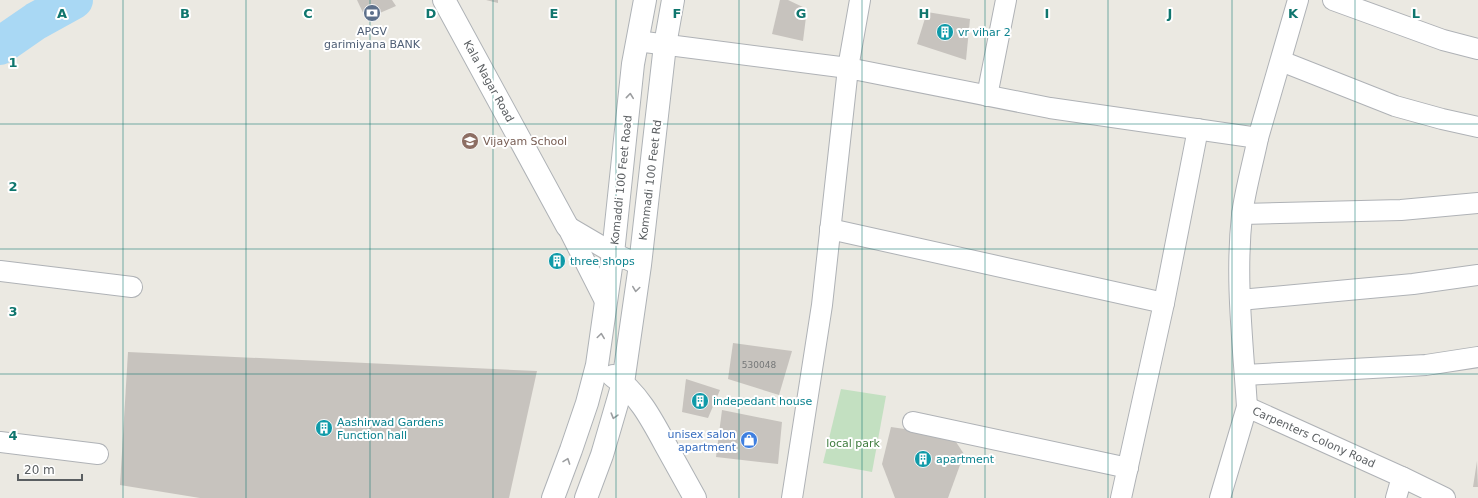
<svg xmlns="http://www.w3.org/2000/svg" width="1478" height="498" font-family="'DejaVu Sans',sans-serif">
<rect width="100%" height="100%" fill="#ebe9e2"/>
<path fill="#c3e0c1" d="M841 389 886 396 872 472 823 463Z"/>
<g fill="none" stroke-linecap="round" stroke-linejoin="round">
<path stroke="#a9d8f4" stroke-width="38" d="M0 46 36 21 74 0"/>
</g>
<g fill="#c7c3be">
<path d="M357 0H392L396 6 366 19Z"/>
<path d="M486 0H498V3Z"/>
<path d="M780 0H788L807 9 803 41 772 34Z"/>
<path d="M927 12 970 19 966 60 917 44Z"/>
<path d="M560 252 564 259 561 263H566L559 270 551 260Z"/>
<path d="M733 343 792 351 779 395 728 379Z"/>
<path d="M128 352 537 371 509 498H200L120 485Z"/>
<path d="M686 379 720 390 708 418 682 412Z"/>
<path d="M722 410 782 422 778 464 716 457Z"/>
<path d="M891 427 952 436 964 454 948 498H895L882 464Z"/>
<path d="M1477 461 1478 487H1473Z"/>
</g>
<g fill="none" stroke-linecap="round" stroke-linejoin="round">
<g stroke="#afb2b6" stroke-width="22">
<g id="street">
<path d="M1333 0 1443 40 1478 49"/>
<path d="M637 41 848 68 860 0"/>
<path d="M1281 61 1395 106 1442 119 1478 127"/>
<path d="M987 96 1006 0"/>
<path d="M1258 138 1298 0"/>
<path d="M1242 214 1401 210 1478 203"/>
<path d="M567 226 606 303"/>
<path d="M567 226 613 253 640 265"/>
<path d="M830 229 1164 303"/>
<path d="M0 271 132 287"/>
<path d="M1240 300 1413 284 1478 275"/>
<path d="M1245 375 1426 365 1478 357"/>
<path d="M913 422 1128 468"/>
<path d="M0 442 98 454"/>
<path d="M792 498 822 305 848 68 1050 108 1258 138C1253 163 1245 190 1242 215 1235 279 1243 343 1247 407"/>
<path d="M1121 498 1164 303 1198 129"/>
<path d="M1220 498 1247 407 1402 477 1445 498"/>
<path d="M1396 498 1402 477"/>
</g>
</g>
<g stroke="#aeb2b6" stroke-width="24">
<g id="secondary">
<path d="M444 0 567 226"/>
<path d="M613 376C637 392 651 418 665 444 675 462 685 480 695 498"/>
<path d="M553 498 571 450 587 403 597 365 613 253 633 64 645 0"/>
<path d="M586 498 602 455 623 383 640 265 665 45 673 0"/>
</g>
</g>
<use href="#street" stroke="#fff" stroke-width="20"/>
<use href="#secondary" stroke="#fff" stroke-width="22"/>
</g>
<defs><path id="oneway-chevron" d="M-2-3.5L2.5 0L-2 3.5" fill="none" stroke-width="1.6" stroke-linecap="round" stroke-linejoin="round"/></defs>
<g stroke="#9c9ea0">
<use href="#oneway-chevron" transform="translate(630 96) rotate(-84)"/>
<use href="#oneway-chevron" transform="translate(636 289) rotate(98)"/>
<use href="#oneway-chevron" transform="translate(601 336) rotate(-82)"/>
<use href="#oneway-chevron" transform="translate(614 416) rotate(106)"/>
<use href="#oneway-chevron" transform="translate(567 461) rotate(-70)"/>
</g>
<path fill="none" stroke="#0f766e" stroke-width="1" stroke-opacity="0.55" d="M123 0V498M246 0V498M370 0V498M493 0V498M616 0V498M739 0V498M862 0V498M985 0V498M1108 0V498M1232 0V498M1355 0V498M0 124H1478M0 249H1478M0 374H1478"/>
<defs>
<g id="bank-disc" transform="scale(0.9)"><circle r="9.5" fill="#5c6f8a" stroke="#fff"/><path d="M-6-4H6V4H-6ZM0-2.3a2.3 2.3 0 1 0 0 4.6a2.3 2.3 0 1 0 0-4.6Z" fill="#fff"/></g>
<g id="building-disc" transform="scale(0.9)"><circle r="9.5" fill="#0f9aa8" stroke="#fff"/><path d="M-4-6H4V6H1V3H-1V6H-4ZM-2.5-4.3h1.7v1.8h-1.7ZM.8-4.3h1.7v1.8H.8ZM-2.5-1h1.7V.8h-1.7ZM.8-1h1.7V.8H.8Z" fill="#fff"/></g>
<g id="school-disc" transform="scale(0.9)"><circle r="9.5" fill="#8d6e63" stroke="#fff"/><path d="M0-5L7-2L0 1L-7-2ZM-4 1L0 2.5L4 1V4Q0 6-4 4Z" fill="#fff"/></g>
<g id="shop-disc" transform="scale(0.9)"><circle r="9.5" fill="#3f7fe0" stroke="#fff"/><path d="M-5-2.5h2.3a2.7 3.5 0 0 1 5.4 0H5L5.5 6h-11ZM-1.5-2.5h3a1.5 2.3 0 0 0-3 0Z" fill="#fff"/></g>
</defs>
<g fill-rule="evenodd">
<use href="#bank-disc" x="372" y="13"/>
<use href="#building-disc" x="945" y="32"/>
<use href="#school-disc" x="470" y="141"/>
<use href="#building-disc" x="557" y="261"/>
<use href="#building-disc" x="700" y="401"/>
<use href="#building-disc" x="324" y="428"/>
<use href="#shop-disc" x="749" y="440"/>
<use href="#building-disc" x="923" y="459"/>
</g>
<g text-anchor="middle" stroke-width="4" stroke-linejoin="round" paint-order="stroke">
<g font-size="9" fill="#757778">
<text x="759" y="368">530048</text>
</g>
<g font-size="11" fill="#4e5e75" stroke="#fff">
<text x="372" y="35">APGV<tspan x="372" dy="13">garimiyana BANK</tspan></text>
</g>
<g font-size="11" fill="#0d838f" stroke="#fff" text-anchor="start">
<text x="958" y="36">vr vihar 2</text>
<text x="570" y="265">three shops</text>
<text x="713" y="405">indepedant house</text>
<text x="337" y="426">Aashirwad Gardens<tspan x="337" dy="13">Function hall</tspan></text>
<text x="936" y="463">apartment</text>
</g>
<g font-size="11" fill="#5a5e61" stroke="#fff">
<text transform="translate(489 81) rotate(61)" y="4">Kala Nagar Road</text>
<text transform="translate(621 180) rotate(-84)" y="4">Komaddi 100 Feet Road</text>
<text transform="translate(650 180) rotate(-83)" y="4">Kommadi 100 Feet Rd</text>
<text transform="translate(1314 437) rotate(24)" y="4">Carpenters Colony Road</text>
</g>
<g font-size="11" fill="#785e54" stroke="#fff" text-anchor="start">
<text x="483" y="145">Vijayam School</text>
</g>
<g font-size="11" fill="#366cbe" stroke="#fff" text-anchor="end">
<text x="736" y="438">unisex salon<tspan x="736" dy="13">apartment</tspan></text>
</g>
<g font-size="11" fill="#3f7c3e" stroke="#fff">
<text x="853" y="447">local park</text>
</g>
</g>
<g font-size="13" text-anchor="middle" font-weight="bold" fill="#0f766e" stroke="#fff" stroke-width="4" stroke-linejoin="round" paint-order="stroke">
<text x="62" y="18">A</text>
<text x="185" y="18">B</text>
<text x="308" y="18">C</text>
<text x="431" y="18">D</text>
<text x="554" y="18">E</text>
<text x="677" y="18">F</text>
<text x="801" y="18">G</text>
<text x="924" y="18">H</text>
<text x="1047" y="18">I</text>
<text x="1170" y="18">J</text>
<text x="1293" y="18">K</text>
<text x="1416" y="18">L</text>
<text x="13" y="67">1</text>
<text x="13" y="191">2</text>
<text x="13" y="316">3</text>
<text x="13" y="440">4</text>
</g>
<path d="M18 474v6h64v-6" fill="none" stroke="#5a5e61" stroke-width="2"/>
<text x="24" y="474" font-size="12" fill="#5a5e61" stroke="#ffffff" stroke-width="3" paint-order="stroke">20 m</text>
</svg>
